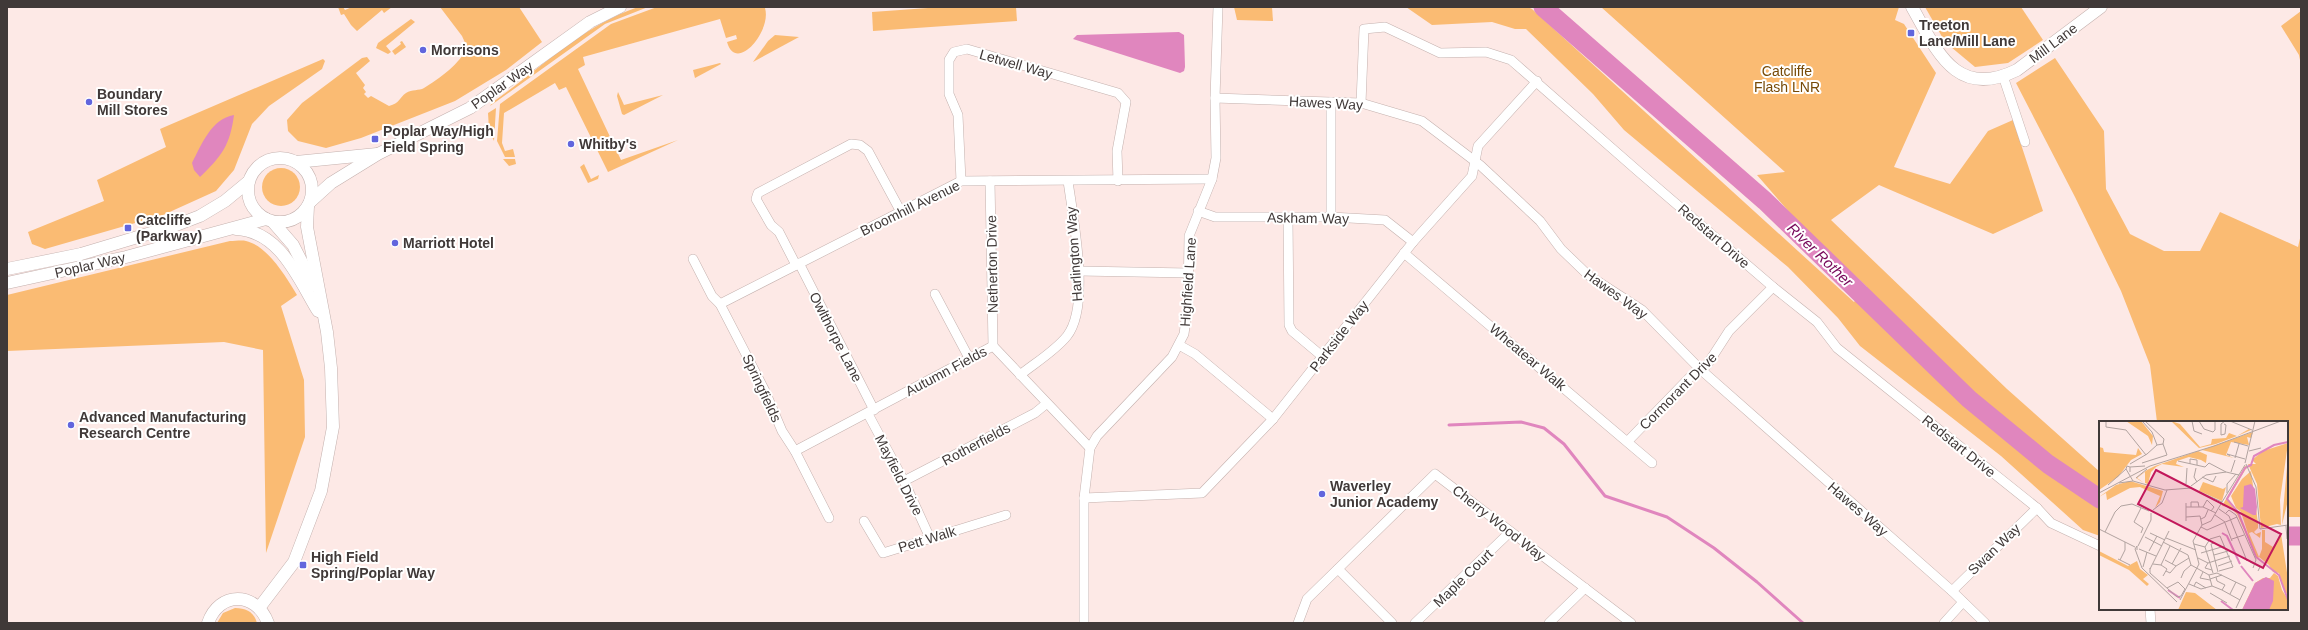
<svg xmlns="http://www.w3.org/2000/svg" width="2308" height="630" font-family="Helvetica,sans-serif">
<rect width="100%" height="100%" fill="#fde9e6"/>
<g fill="#fabb73">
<path d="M338 7H343L345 10 352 7H392L384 13 382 10 357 31 351 25 344 14 341 15Z"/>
<path d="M440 7H519L542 42 506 70 455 101 361 138 326 148 298 141 288 131 287 120 302 103 362 58 367 57 370 61 356 73 365 85 363 88 366 92 364 94 368 98 371 96 389 106C400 103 399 98 406 93 412 89 419 91 424 88 439 79 461 63 467 47L462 36Z"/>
<path d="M638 7H648L605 24 490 106 493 102C540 69 582 26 638 7Z"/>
<path d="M657 7H762L765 8C772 31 736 74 727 42L737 39 736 35 726 38 720 19 583 57 585 65 578 69 621 160 678 140 608 172 566 87 559 90 555 83 504 113 502 143 505 151 513 149 515 157H505L497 141 500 104 611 24Z"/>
<path d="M942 7H1016L1017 21 873 31 872 12Z"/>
<path d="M1234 7H1272L1273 21 1237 20Z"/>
<path d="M1406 7H1528L1532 9 1854 302 1867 287 1797 221 1757 175 1785 172 1601 7H1899L1895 20 1904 24 1936 73 1894 167 1950 184 1988 131 2013 120 2043 211 1993 234 1879 185 1831 220 2007 389 2100 472V536L2083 530 2001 456 1860 346 1838 318 1788 267 1624 130 1593 94 1526 29H1515L1492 22 1432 25Z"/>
<path d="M1925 7H2021L2043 40 2008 63 1975 67 1945 42Z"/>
<path d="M2301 11V65L2299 55 2281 26Z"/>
<path d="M411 19 415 22 386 46 391 52 388 54 376 48 378 43Z"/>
<path d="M775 35 799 37 753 62 768 41Z"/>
<path d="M402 41 406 47 395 55 392 51 401 44 400 42Z"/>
<path d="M2055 58 2104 131 2106 189 2130 234 2164 251H2200L2220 212 2298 247 2301 234V517H2287V422H2157L2150 365 2121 291 2075 197 2016 83Z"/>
<path d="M323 59 325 61 322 69 269 106 252 124 234 170 216 191 163 215 45 249 32 244 28 232 104 201 97 180 166 147 160 129Z"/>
<path d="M720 63 721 64 695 78 693 70Z"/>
<path d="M618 92 624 105 663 95 624 115 622 114 617 96Z"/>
<path d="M496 108 494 141 489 130 488 113Z"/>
<path d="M503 159H515L516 164 509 166Z"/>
<path d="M584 164 591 179 599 175 598 179 588 183 580 167Z"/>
<circle cx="281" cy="187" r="19"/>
<path d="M230 241C235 241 242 240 246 241 268 246 286 277 297 295L281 306 304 380 305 437 266 553 263 350 224 342 7 351V295Z"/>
<path d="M235 608C246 608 254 612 257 623H217L223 613Z"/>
</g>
<g fill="#e086be">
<path d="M1179 32 1184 35 1185 67 1184 71 1180 73 1073 39 1077 35Z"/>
<path d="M234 115C230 145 222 156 200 177L194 170 192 163C202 144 211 119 234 115Z"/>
</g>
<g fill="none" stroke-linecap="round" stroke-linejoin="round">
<path stroke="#e086be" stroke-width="3" d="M1449 425 1521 422 1544 428 1564 444 1605 496 1667 517 1714 548 1757 582 1803 623"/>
<g stroke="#e086be" stroke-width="19">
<path d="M1543 7 1765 201 1969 399 2048 464 2100 499"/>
<path d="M2287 536H2301"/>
</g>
<g stroke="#c4b1ae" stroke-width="10">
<g id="street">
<path d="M2003 76 2025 142"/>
<path d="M1215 98 1361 103 1422 121 1480 165 1540 221 1561 249 1588 275 1642 310 1700 369 1952 591 1985 623"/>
<path d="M1361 103 1364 29 1385 27 1440 53 1486 52 1511 60 1639 172 1773 287 1817 322 1837 348 2037 508 2051 523 2100 546"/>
<path d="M961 181 958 115 949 94V60L954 52 967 49 1118 93 1126 102 1117 151 1118 181"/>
<path d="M990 181 993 346"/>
<path d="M1198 211 1215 217H1331L1385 220 1413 242"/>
<path d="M1288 217 1289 325 1292 331 1323 357"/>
<path d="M1331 217V102"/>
<path d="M1404 253 1652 463"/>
<path d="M693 259 712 296 720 304 765 391 782 431 795 451 829 518"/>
<path d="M799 263 874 410"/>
<path d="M796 265 779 232 771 225 756 199 758 193 851 144 860 145 868 151 901 212"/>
<path d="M1079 271 1189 273"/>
<path d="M935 294 969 358"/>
<path d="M720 304 961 181 1212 179"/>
<path d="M1179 345 1195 354 1273 419"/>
<path d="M1020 375C1035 363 1055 351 1067 336 1091 306 1073 218 1068 181"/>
<path d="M868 414 904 481 930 538"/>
<path d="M1628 441 1693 374 1707 365 1729 331 1773 287"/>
<path d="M795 451 993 346 1090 448"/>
<path d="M904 481 1035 413 1046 404"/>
<path d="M1084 498 1202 493 1273 419 1413 242 1472 176 1478 146 1537 81"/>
<path d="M864 521 883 553 1006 515"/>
<path d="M1338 569 1392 623"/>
<path d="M1952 591 2037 508"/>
<path d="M2150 609 2151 623"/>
<path d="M1084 623V498L1090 448 1097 436 1172 357 1184 334 1188 304 1189 236 1212 179 1216 158 1215 98 1218 7"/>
<path d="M1298 623 1307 599 1435 474 1631 623"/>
<path d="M1415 623 1510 532"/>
<path d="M1549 623 1585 588"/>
<path d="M1944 623 1963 602"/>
</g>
</g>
<g stroke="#c4b1ae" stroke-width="13">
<g id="secondary">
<path d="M1912 7C1937 51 1956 100 2017 70L2101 7"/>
<circle cx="280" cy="190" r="32"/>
<path d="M296 162 377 154"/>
<path d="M310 202 331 183 378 154 470 108 590 22 620 7"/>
<path d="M273 222 293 245 313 284"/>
<path d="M236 229C280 231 298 278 318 311"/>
<path d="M7 269 81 254 171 227 200 216 225 201 248 182"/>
<path d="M7 283 126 257 266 219"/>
<path d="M259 608 294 562 321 491 333 427 331 368 327 332 307 227 308 206"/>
<path d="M208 623C219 591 256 591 268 623"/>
</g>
</g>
<use href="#street" stroke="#fff" stroke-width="9"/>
<use href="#secondary" stroke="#fff" stroke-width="12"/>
</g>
<g fill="#6165dd" stroke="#fff" stroke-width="1.5">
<rect x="1907" y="29" width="8" height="8" rx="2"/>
<circle cx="423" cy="50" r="4"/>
<circle cx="89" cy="102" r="4"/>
<rect x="371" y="135" width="8" height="8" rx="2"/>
<circle cx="571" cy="144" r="4"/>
<rect x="124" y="224" width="8" height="8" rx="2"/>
<circle cx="395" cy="243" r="4"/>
<circle cx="71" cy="425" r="4"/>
<circle cx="1322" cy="494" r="4"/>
<rect x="299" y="561" width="8" height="8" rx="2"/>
</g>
<g text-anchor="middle" stroke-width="4" stroke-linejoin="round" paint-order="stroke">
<g font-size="14" font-weight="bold" fill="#403938" stroke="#fff" text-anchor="start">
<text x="1919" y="30">Treeton<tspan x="1919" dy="16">Lane/Mill Lane</tspan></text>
<text x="431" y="55">Morrisons</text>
<text x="97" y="99">Boundary<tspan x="97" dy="16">Mill Stores</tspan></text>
<text x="383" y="136">Poplar Way/High<tspan x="383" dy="16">Field Spring</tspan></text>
<text x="579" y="149">Whitby's</text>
<text x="136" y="225">Catcliffe<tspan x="136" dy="16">(Parkway)</tspan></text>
<text x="403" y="248">Marriott Hotel</text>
<text x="79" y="422">Advanced Manufacturing<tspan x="79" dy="16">Research Centre</tspan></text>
<text x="1330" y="491">Waverley<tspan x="1330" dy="16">Junior Academy</tspan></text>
<text x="311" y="562">High Field<tspan x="311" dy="16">Spring/Poplar Way</tspan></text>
</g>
<g font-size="14" fill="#403938" stroke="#fff">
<text transform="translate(2053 43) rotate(-37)" y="5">Mill Lane</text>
<text transform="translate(1016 64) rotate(16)" y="5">Letwell Way</text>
<text transform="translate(502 85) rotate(-35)" y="5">Poplar Way</text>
<text transform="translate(1326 103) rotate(3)" y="5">Hawes Way</text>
<text transform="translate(910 208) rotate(-26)" y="5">Broomhill Avenue</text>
<text transform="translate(1308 218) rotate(1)" y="5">Askham Way</text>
<text transform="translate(1714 236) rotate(41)" y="5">Redstart Drive</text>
<text transform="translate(1074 254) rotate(-94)" y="5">Harlington Way</text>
<text transform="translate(992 264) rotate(-91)" y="5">Netherton Drive</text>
<text transform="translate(90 265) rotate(-13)" y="5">Poplar Way</text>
<text transform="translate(1188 282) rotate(-86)" y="5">Highfield Lane</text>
<text transform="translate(1616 294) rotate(36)" y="5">Hawes Way</text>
<text transform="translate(1339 336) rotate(-52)" y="5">Parkside Way</text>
<text transform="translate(836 337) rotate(63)" y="5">Owlthorpe Lane</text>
<text transform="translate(1528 357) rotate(40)" y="5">Wheatear Walk</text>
<text transform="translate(946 371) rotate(-28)" y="5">Autumn Fields</text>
<text transform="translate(762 388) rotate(65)" y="5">Springfields</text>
<text transform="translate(1678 391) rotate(-45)" y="5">Cormorant Drive</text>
<text transform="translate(976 444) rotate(-28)" y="5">Rotherfields</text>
<text transform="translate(1959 446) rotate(39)" y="5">Redstart Drive</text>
<text transform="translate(899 475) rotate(63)" y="5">Mayfield Drive</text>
<text transform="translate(1858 509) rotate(41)" y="5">Hawes Way</text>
<text transform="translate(1499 523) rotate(38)" y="5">Cherry Wood Way</text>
<text transform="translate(927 539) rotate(-17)" y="5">Pett Walk</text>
<text transform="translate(1994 549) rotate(-44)" y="5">Swan Way</text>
<text transform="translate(1463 578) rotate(-44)" y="5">Maple Court</text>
</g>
<g font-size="14" fill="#774a07" stroke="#fff">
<text x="1787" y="76">Catcliffe<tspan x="1787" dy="16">Flash LNR</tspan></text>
</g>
<g font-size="15" font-style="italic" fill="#77085a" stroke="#fff">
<text transform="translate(1820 255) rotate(44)" y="5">River Rother</text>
</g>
</g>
<g transform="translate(2099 421)">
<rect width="189" height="189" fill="#fde9e6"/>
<path d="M27 0H42L54 15 53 24 49 15ZM72 0 81 3 101 26 112 23 113 18 127 17 130 12 138 15 150 8 152 9 138 15 117 23 100 27ZM154 11 152 17 148 16 150 24 132 21 127 34 135 37 103 29ZM189 22 181 79 182 104 178 103 162 107 158 63 149 43H157L153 39 164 30ZM0 26 4 27 5 31 37 34 39 27 43 33 32 39 19 56 0 69ZM99 30 108 34 107 42 102 39 90 36 78 40 77 43 85 46 63 43 57 46 52 51 49 63 46 62V51L38 57 41 59 45 55 41 59 45 62 37 57 48 49 56 45ZM189 35V79L183 104 184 90ZM146 45 148 46 128 79 139 92 150 116 142 91 137 87 132 75 143 58 152 50 159 102V107L155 111 157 113 162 111 161 117 153 111 150 112 160 136 163 128V109H166V121L174 126 182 113 189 158V175L184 167 180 152 174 151 170 144 160 136 158 138 138 93 131 86 123 85ZM31 60 64 70 61 81 56 87 61 75 41 66 31 67 8 79 7 72 0 76 17 64ZM104 61 124 68 127 66 123 80 100 70ZM0 130 29 145 38 140 41 148 49 154 44 158 50 163 48 165 30 149 0 134ZM175 152 179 155 183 169 188 177 189 189H143L156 162 164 157H171ZM87 171 96 172 118 189H79Z" fill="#fabb73"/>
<path d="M152 63 156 68 158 86 157 94H154L141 87 144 86 145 65ZM167 156 175 160 174 180 170 189H143L156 162Z" fill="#e086be"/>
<path fill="none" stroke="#e086be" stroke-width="2" d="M189 21 175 24 155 35 152 44 146 47 128 78 139 91 157 136 180 154 189 179M123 112 128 115 141 143M142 145 154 160M69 169 81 177M122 180 134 189"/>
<path fill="none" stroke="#b1a3a0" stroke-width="1" d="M7 0V6L27 9 47 34M46 0 65 18 64 23 58 24M93 0 95 10 103 13M100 0 105 8 114 11 116 9V0M131 0 153 9M125 3 127 4 126 13 122 14V3L126 0M135 21 149 25M150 30 162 27M131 35 128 33 146 38M136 37 140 23M79 40 106 46 110 42M43 42 68 34 64 23M110 42 127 51M146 42 156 0M31 43 48 33 58 24 53 11 43 0M91 43V38L98 39V44M147 43 157 66 161 108 189 104M31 46 46 45M97 47 95 56 98 61M31 51V46L28 45 27 48 34 60 66 69 92 67 123 81 146 44M132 51 136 39M103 56 114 61 117 55M37 57 48 48M20 62 34 60M87 63 88 47M9 64 27 48M92 65 107 54 127 51 140 54M0 72 51 45 115 25 182 0M128 72V63L137 53M87 82V100M87 86H104L117 92M92 86V81H99L100 86M104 86 108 79 115 86 112 90M120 88 130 95 148 140M54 89 63 82 68 69M127 92 130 89 137 94 157 139 154 147M116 94 126 101M87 96 101 95 103 104M102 98 106 96 109 89M126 102 133 120M187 105 188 118M102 106 108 109 138 96M0 108 36 126M6 111 16 91 22 85 33 83 50 90M42 112 44 107 35 101 42 87M51 112 66 119M46 116 63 125M67 117 97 129M133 118 145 114M64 121 89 134 92 144 110 154 113 165M115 122 112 123 119 151M95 123 106 126 114 152M39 125 52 99V92M106 126 111 118 121 115 134 146 120 150M40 128 57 135M38 129V125L36 128 43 147 78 181M50 130 58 115M102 132 126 125M115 134 129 130M99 137 109 142 131 135M19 138 31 144M21 139 26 129V121M66 139 77 145M151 141 161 146 159 150M109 142 106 147 113 149M54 143 62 144 71 125M73 143 82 127M62 144 68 148 64 155M119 145 133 140M44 146 48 131M51 147V152L78 176 82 175 86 168M51 148 70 110M67 150 71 152 77 145 90 137M104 151 101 157 111 159M110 154 118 152 147 166 137 187M82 157 85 150 92 144M111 158 123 154M90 163 102 168 113 165M95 165 97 161 107 167M113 165 123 169 126 164 118 160 117 156M68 167 79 161 86 168M123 169 141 179M111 172 128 182M131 173 137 161M81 179 100 143 94 120 103 104 112 100 123 81"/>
<path fill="#c2185b" fill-opacity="0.15" stroke="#c2185b" stroke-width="2" d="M57 49 182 113 164 147 39 83Z"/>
<rect width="189" height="189" fill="none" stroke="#403938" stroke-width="2"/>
</g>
<rect width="2308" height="630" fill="none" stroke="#403938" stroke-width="16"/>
</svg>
